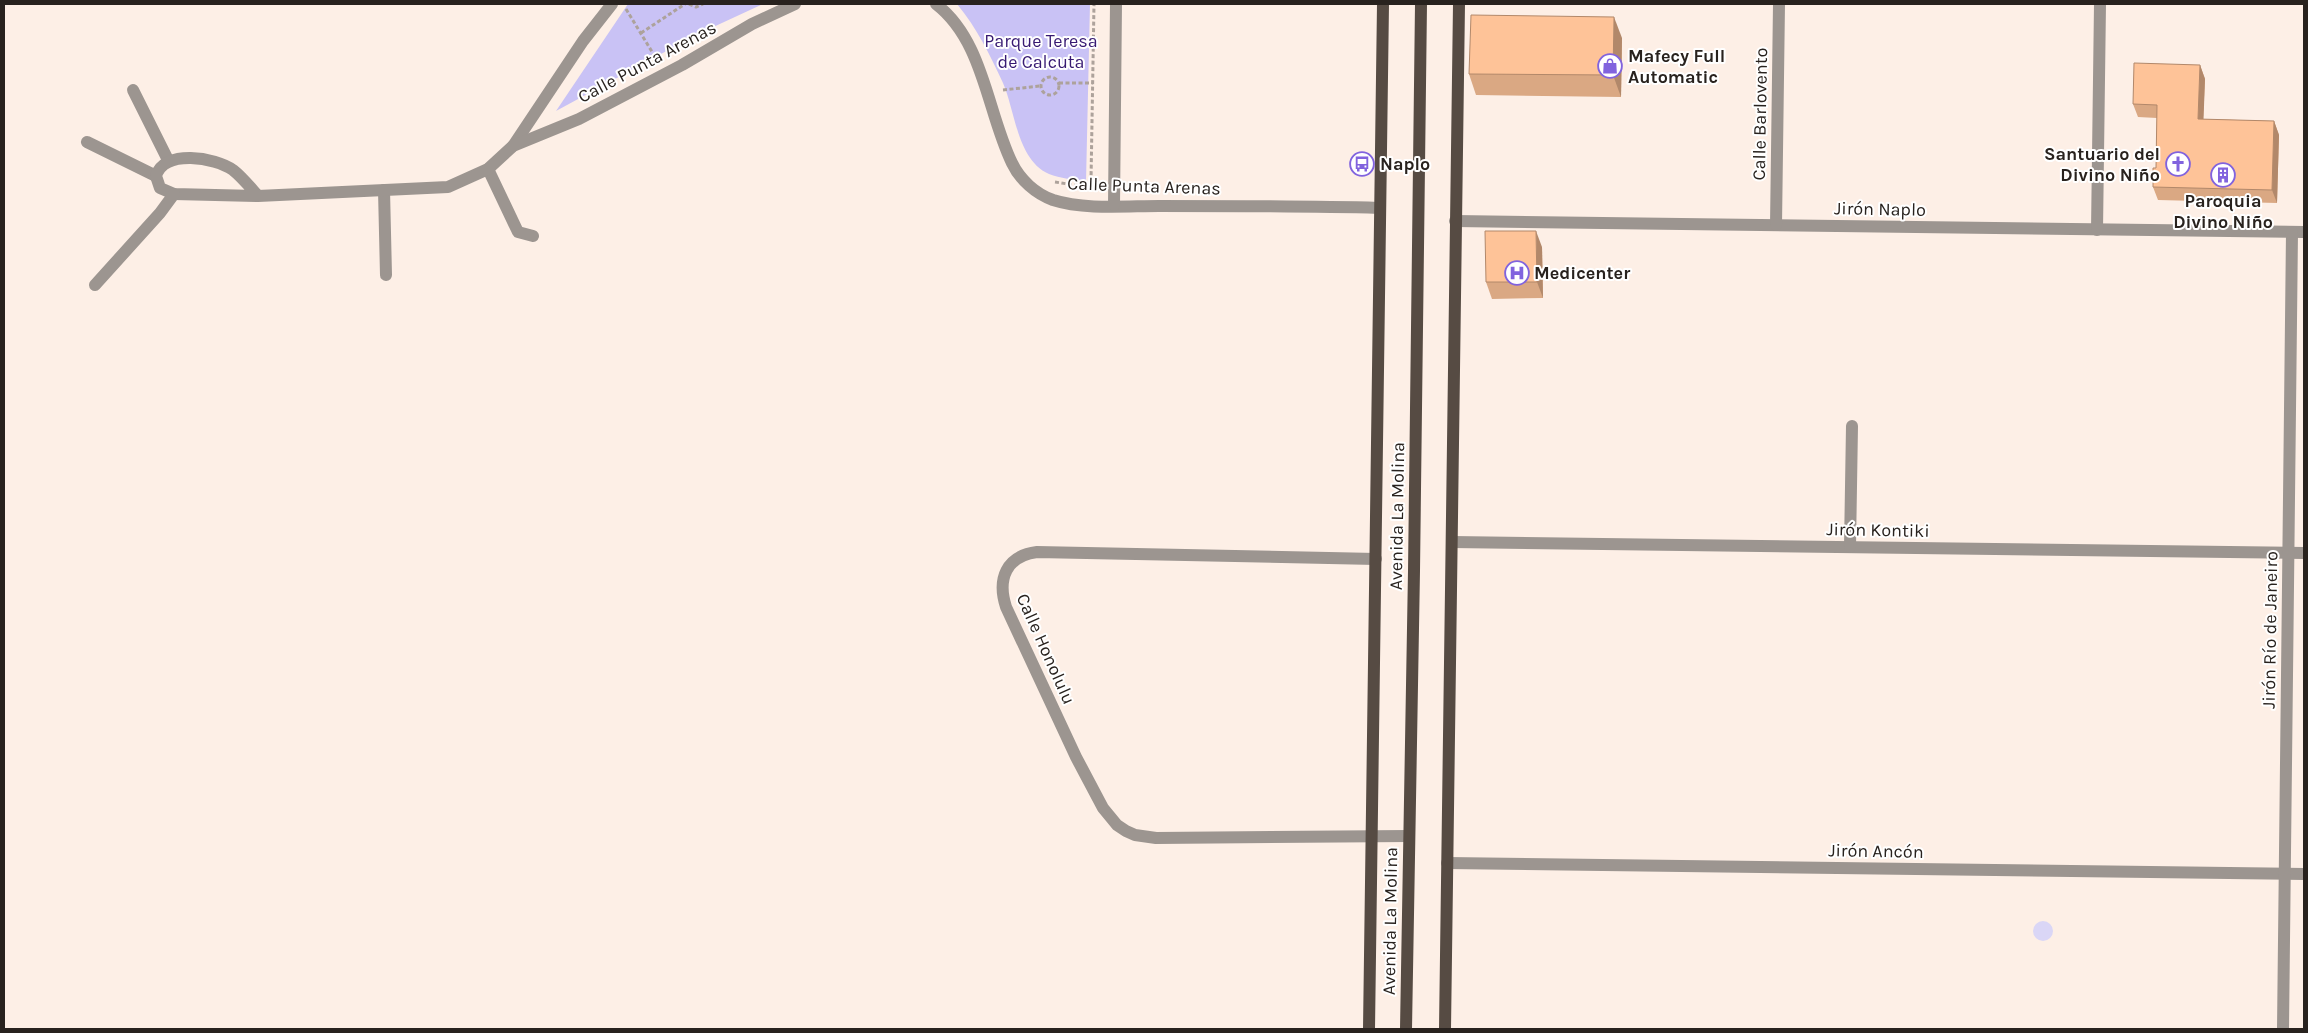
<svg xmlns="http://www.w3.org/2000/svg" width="2308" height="1033" font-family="Karla,sans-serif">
<rect width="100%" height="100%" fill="#fdefe6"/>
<g fill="#c9c2f5">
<path d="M628 4H763L696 35 556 111Z"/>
<path d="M957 4H1090L1086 182C1074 180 1060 178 1049 174 1017 160 1015 110 1003 83 990 55 977 28 957 4Z"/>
</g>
<circle fill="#dad6f6" cx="2043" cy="931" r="10"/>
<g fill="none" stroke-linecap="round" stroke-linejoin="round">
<g stroke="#ada29b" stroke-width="3" stroke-dasharray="4 2.5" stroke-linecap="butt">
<path d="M689 4 696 7 703 4"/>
<path d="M626 9 657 60"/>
<path d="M641 33 685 4"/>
<circle cx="1050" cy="86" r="9"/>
<path d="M1059 83H1093"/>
<path d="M1003 90 1040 86"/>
<path d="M1055 182 1087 187 1091 181 1094 4"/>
</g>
<g stroke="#9c9590" stroke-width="12">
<path d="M936 4C984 41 987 112 1012 163 1020 180 1036 194 1053 200 1084 210 1127 206 1159 206 1233 206 1306 206 1379 208"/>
<path d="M133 90 168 160"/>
<path d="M87 142 156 176"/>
<path d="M513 146 583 41 612 4"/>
<path d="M488 169 518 232 533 236"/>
<path d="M384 190 386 275"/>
<path d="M258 196C250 187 242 177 233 170 215 157 164 149 156 176L160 188 174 194 258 196 448 187 488 169 513 146 579 119 682 65 752 24 795 4"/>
<path d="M1114 205 1116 4"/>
<path d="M1455 221 2304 232"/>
<path d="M1776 225 1779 4"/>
<path d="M2097 230 2100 4"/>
<path d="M95 285 160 213 174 194"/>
<path d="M1452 542 2304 553"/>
<path d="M1850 547 1852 426"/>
<path d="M1376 559 1037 552C1006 556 997 579 1006 607L1076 757 1103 808 1117 825 1126 831 1135 835 1156 838 1409 836"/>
<path d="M1447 863 2304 874"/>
<path d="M2283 1029 2292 232"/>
</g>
<g stroke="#564b43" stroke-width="12">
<path d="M1369 1029 1383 4"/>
<path d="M1406 1029 1414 571 1421 4"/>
<path d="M1445 1029 1459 4"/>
</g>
</g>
<g fill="#daa883">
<path d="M1622 38 1621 97 1476 95 1469 74Z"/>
<path d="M2200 65 2205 79 2203 119 2274 121 2279 135 2277 203 2158 200 2153 187 2156 168 2157 118 2138 117 2133 104Z"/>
<path d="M1542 247 1543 298 1492 299 1486 282Z"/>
</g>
<g fill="#b2886a">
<path d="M1614 17 1622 38 1621 97 1613 75Z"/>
<path d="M2200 65 2205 79 2203 133 2198 119Z"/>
<path d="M2274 121 2279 135 2277 203 2272 190Z"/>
<path d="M1536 231 1542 247 1543 298 1537 282Z"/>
</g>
<g fill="#fec398" stroke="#b2886a">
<path d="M1471 15 1614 17 1613 75 1469 74Z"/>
<path d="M2134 63 2200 65 2198 119 2274 121 2272 190 2153 187V168H2156L2157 105 2133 104Z"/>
<path d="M1485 231H1536L1537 282H1486Z"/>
</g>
<defs>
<g id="shop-ring" transform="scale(1.25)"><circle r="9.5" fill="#fff" stroke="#8163de" stroke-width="1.5"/><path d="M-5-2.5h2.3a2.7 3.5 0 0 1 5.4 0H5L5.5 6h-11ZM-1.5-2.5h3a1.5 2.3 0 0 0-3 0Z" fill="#8163de"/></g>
<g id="bus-ring" transform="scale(1.25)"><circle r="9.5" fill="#fff" stroke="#8163de" stroke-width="1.5"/><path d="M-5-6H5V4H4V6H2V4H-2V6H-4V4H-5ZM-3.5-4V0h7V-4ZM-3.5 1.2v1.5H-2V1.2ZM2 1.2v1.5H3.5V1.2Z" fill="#8163de"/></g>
<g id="church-ring" transform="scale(1.25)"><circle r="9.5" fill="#fff" stroke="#8163de" stroke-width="1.5"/><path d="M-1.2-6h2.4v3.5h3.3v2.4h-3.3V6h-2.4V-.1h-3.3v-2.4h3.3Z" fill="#8163de"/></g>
<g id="building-ring" transform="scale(1.25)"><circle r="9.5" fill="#fff" stroke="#8163de" stroke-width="1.5"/><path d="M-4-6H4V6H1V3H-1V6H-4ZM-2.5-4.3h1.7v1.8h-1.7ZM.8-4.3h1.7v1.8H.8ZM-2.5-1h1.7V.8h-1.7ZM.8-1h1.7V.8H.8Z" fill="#8163de"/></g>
<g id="hospital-ring" transform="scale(1.25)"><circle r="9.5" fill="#fff" stroke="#8163de" stroke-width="1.5"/><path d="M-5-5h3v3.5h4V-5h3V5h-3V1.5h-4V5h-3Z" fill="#8163de"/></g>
</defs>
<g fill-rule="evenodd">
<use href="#shop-ring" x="1610" y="66"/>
<use href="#bus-ring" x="1362" y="164"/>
<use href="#church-ring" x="2178" y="164"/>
<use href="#building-ring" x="2223" y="175"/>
<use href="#hospital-ring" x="1517" y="273"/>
</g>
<g text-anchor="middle" stroke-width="4" stroke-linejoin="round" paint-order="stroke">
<g font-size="18" fill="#371a72" stroke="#fff">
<text x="1041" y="47">Parque Teresa<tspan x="1041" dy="21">de Calcuta</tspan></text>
</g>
<g font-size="18" font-weight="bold" fill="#28221e" stroke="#fff" text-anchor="start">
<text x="1628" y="62">Mafecy Full<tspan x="1628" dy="21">Automatic</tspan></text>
<text x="2160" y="160" text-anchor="end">Santuario del<tspan x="2160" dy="21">Divino Niño</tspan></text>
<text x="1380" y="170">Naplo</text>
<text x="2223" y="207" text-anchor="middle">Paroquia<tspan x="2223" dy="21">Divino Niño</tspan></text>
<text x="1534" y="279">Medicenter</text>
</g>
<g font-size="18" fill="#28221e" stroke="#fff">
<text transform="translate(647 62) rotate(-28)" y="6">Calle Punta Arenas</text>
<text transform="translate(1760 114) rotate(-89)" y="6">Calle Barlovento</text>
<text transform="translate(1144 186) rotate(2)" y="6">Calle Punta Arenas</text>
<text transform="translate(1880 209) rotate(1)" y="6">Jirón Naplo</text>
<text transform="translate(1397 516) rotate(-89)" y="6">Avenida La Molina</text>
<text transform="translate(1878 530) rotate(1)" y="6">Jirón Kontiki</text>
<text transform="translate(2270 630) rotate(-89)" y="6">Jirón Río de Janeiro</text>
<text transform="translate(1046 649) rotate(66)" y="6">Calle Honolulu</text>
<text transform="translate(1876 851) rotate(1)" y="6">Jirón Ancón</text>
<text transform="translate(1390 921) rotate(-89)" y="6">Avenida La Molina</text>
</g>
</g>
<rect width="2308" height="1033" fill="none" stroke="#28221e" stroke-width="10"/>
</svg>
